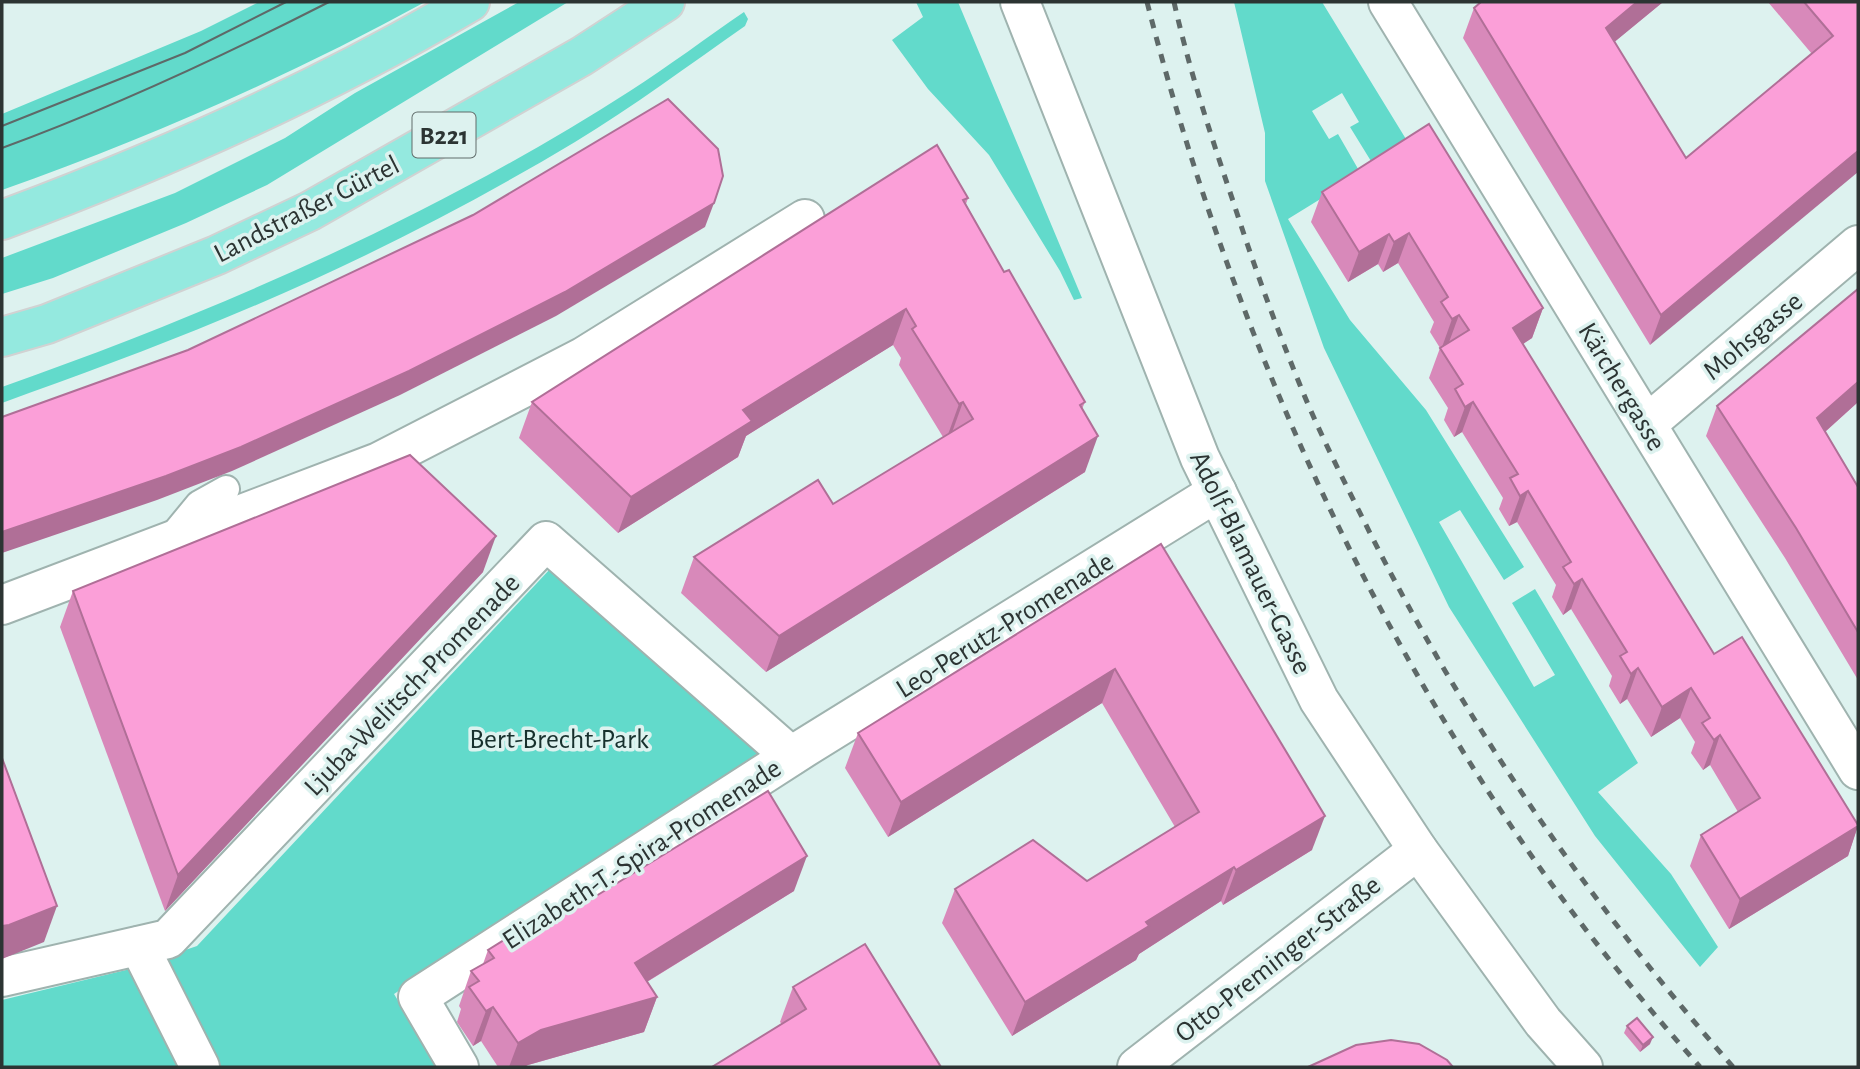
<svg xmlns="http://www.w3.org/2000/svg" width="1860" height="1069" font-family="'Alegreya Sans',sans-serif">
<rect width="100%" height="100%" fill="#ddf2ef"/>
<g fill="#62dacb">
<path d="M259 2H425C290 76 147 139 2 190V114L201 31Z"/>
<path d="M519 2H568L267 185 186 223 53 278 2 294V258L175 193 285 138 355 93Z"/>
<path d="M916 2H958L1082 298 1074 300 1060 271 989 155 928 89 892 40 923 17Z"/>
<path d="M1234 2H1322L1409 144 1374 166 1350 127 1359 122 1342 93 1312 111 1329 139 1338 134 1361 174 1288 219 1350 320 1426 410 1524 567 1504 580 1460 510 1439 522 1534 687 1555 675 1512 603 1535 589 1638 763 1598 792 1671 874 1718 947 1700 967 1595 836 1449 607 1324 348 1265 181V133Z"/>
<path d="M744 12 748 19 745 26C689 65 633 107 575 142 463 209 345 269 225 318 151 349 76 376 2 403V387C220 310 435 216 630 91 669 66 706 38 744 12Z"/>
<path d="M551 568 760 752 394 994 438 1067H2V1000L126 970 197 946Z"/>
</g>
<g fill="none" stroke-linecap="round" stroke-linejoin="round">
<g stroke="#9fb3af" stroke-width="30">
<path id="lane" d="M171 538 199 504 226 489"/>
</g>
<g stroke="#9fb3af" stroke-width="42">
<g id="street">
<path d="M1388 2 1858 770"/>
<path d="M1647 424 1858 245"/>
<path d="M2 605 379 462 583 357 805 219"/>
<path d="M139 946 200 1067"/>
<path d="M2 977 168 939 546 541 791 756"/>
<path d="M459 1067 418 997 804 748 1217 492"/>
<path d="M1137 1067 1418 850"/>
</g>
</g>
<g stroke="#9fb3af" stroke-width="42">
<path id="secondary" d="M1020 2 1200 458 1319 700 1418 850 1543 1022 1583 1067"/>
</g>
<g stroke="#d1d2d2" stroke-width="42">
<g id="primary">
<path d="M2 220C163 160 321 90 470 2"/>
<path d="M2 337 47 324 217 255 310 211 582 56 665 2"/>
</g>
</g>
<use href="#lane" stroke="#fff" stroke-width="26"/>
<use href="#street" stroke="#fff" stroke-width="38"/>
<use href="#secondary" stroke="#fff" stroke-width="38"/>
<use href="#primary" stroke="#94e9df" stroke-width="38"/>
<g stroke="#5e6968" stroke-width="2">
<path d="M2 126 185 53 286 2"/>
<path d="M2 148C114 107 223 56 329 2"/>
</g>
<g stroke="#5e6968" stroke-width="5" stroke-dasharray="9 9" stroke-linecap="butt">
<path d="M1147 2C1225 308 1352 598 1533 858 1584 931 1641 1000 1700 1067"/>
<path d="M1174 2C1189 69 1211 136 1233 201 1253 263 1275 324 1300 385 1319 432 1342 477 1365 523 1464 722 1587 900 1733 1067"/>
</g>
</g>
<g fill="#d889ba">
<path d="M1481 2H1663L1614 42 1686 158 1812 54 1768 2H1858L1650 345 1463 38 1474 8Z"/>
<path d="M1429 124 1543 308 1532 338 1523 344 1714 654 1858 825 1848 856 1729 929 1690 866 1701 835 1738 812 1710 765 1703 770 1691 753 1695 742 1680 718 1651 737 1627 699 1620 704 1609 686 1612 676 1571 609 1563 615 1552 597 1556 585 1517 522 1509 526 1499 509 1503 498 1462 432 1454 437 1444 420 1448 408 1429 378 1440 348 1430 332 1434 322 1398 263 1383 272 1378 264 1348 282 1311 222 1322 192Z"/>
<path d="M968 198 966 204 1004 272 1085 402 1082 409 1085 472 766 672 681 593 694 557 833 504 943 437 899 365 901 358 893 345 746 436 738 457 618 533 519 438 532 402Z"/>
<path d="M1858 402 1825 432 1858 487V680L1785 558 1706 436 1717 406Z"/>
<path d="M1161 544 1312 850 1223 905 1221 901 1139 954 1136 960 1012 1036 942 923 955 889 1087 881 1175 827 1102 703 888 837 845 768 858 733Z"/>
<path d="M483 572 165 911 60 627 73 591Z"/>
<path d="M794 891 647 982 657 997 644 1032 528 1065 524 1067H498L481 1041 473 1046 457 1022 461 1009 459 1006 471 971 483 964 488 950 549 923 564 913 569 900 596 896Z"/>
<path d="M793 987 941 1067 782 1024 780 1022Z"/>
<path d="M1627 1026 1650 1044 1640 1052 1624 1033Z"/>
</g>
<g fill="#b06f97">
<path d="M1637 2H1663L1595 58 1606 28Z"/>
<path d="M1858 151V172L1650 345 1661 315Z"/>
<path d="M714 203 705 227 556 316 400 395 232 471 157 500 2 553V532Z"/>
<path d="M1409 233 1398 263 1383 272 1394 242Z"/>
<path d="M1389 234 1378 264 1348 282 1359 252Z"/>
<path d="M1543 308 1532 338 1502 358 1513 328Z"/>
<path d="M906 309 893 345 746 436 738 457 618 533 631 497 743 410Z"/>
<path d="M1459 315 1448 345 1441 350 1452 319Z"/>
<path d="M1858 382V402L1806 449 1817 418Z"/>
<path d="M963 402 950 438 946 440 959 404Z"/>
<path d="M1473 402 1462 432 1454 437 1465 407Z"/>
<path d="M1098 436 1085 472 766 672 779 636Z"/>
<path d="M1528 491 1517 522 1509 526 1520 496Z"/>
<path d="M496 536 483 572 165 911 178 875Z"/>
<path d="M1582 579 1571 609 1563 615 1574 584Z"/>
<path d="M1638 668 1627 699 1620 704 1631 674Z"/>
<path d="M1115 669 1102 703 888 837 901 802Z"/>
<path d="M1691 688 1680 718 1651 737 1662 707Z"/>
<path d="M1720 735 1710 765 1703 770 1714 740Z"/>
<path d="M1325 816 1312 850 1223 905 1236 870Z"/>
<path d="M1858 826 1848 856 1729 929 1740 899Z"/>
<path d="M807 856 794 891 622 997 635 963Z"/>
<path d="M1234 867 1221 901 1139 954 1136 960 1012 1036 1025 1002 1146 922Z"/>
<path d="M57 906 44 942 2 959V926Z"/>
<path d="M657 997 644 1032 528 1065 524 1067H509L518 1043 541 1030Z"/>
<path d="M493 1007 481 1041 473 1046 486 1011Z"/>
<path d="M1653 1037 1650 1044 1640 1052 1643 1045Z"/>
</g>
<g fill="#fb9fd8" stroke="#b06f97" stroke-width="2">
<path d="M1481 2H1637L1606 28 1686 158 1833 36 1804 2H1858V151L1661 315 1474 8Z"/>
<path d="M668 99 718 149 723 176 714 203 565 292 409 371 241 447 166 476 2 532V417L188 350 473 215Z"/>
<path d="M1429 124 1543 308 1513 328 1714 654 1742 637 1858 825V826L1740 899 1701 835 1760 798 1720 735 1714 740 1702 723 1710 718 1691 688 1662 707 1638 668 1631 674 1620 656 1627 652 1582 579 1574 584 1563 567 1571 562 1528 491 1520 496 1510 478 1518 474 1473 402 1465 407 1455 389 1463 384 1440 348 1469 330 1459 315 1452 319 1441 302 1448 297 1409 233 1394 242 1389 234 1359 252 1322 192Z"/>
<path d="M937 145 968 198 963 200 1004 272 1009 270 1085 402 1080 405 1098 436 779 636 694 557 818 480 833 504 973 419 963 402 959 404 912 329 916 326 906 309 743 410 752 421 631 497 532 402Z"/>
<path d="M1858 289V382L1817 418 1858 487V632L1796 528 1717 406Z"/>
<path d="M410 455 496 536 178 875 73 591Z"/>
<path d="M1161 544 1325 816 1236 870 1234 867 1146 922 1149 926 1025 1002 955 889 1033 840 1087 881 1199 812 1115 669 901 802 858 733Z"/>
<path d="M2 758 57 906 9 925 2 926Z"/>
<path d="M768 791 807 856 635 963 657 997 541 1030 518 1043 493 1007 486 1011 469 987 479 981 471 971 494 958 488 950 544 915 549 923 574 907 569 900 590 887 596 896Z"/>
<path d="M865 944 941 1067H712L806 1009 793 987Z"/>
<path d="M1637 1018 1653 1037 1643 1045 1627 1026Z"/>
<path d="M1391 1040 1419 1044 1447 1060 1453 1067H1308L1356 1045Z"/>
</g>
<g text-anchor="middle" stroke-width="7" stroke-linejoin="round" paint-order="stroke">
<rect fill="#ddf2ef" stroke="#616d6b" stroke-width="2" x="412.5" y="112.5" width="63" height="45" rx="5"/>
<g font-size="26" font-weight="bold" fill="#2c3433">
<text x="444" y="144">B221</text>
</g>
<g font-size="28" fill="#2c3433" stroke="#ddf2ef">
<text transform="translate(306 208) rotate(-27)" y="10">Landstraßer Gürtel</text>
<text transform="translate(1752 335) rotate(-40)" y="10">Mohsgasse</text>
<text transform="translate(1623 386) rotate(59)" y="10">Kärchergasse</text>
<text transform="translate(1252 562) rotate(64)" y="10">Adolf-Blamauer-Gasse</text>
<text transform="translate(1004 624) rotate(-32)" y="10">Leo-Perutz-Promenade</text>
<text transform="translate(411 684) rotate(-46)" y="10">Ljuba-Welitsch-Promenade</text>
<text transform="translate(641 853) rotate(-33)" y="10">Elizabeth-T.-Spira-Promenade</text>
<text transform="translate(1277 958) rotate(-38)" y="10">Otto-Preminger-Straße</text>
</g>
<g font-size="28" fill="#17302d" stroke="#ddf2ef">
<text x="559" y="748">Bert-Brecht-Park</text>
</g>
</g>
<rect width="1860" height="1069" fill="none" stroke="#2c3433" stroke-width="7"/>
</svg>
